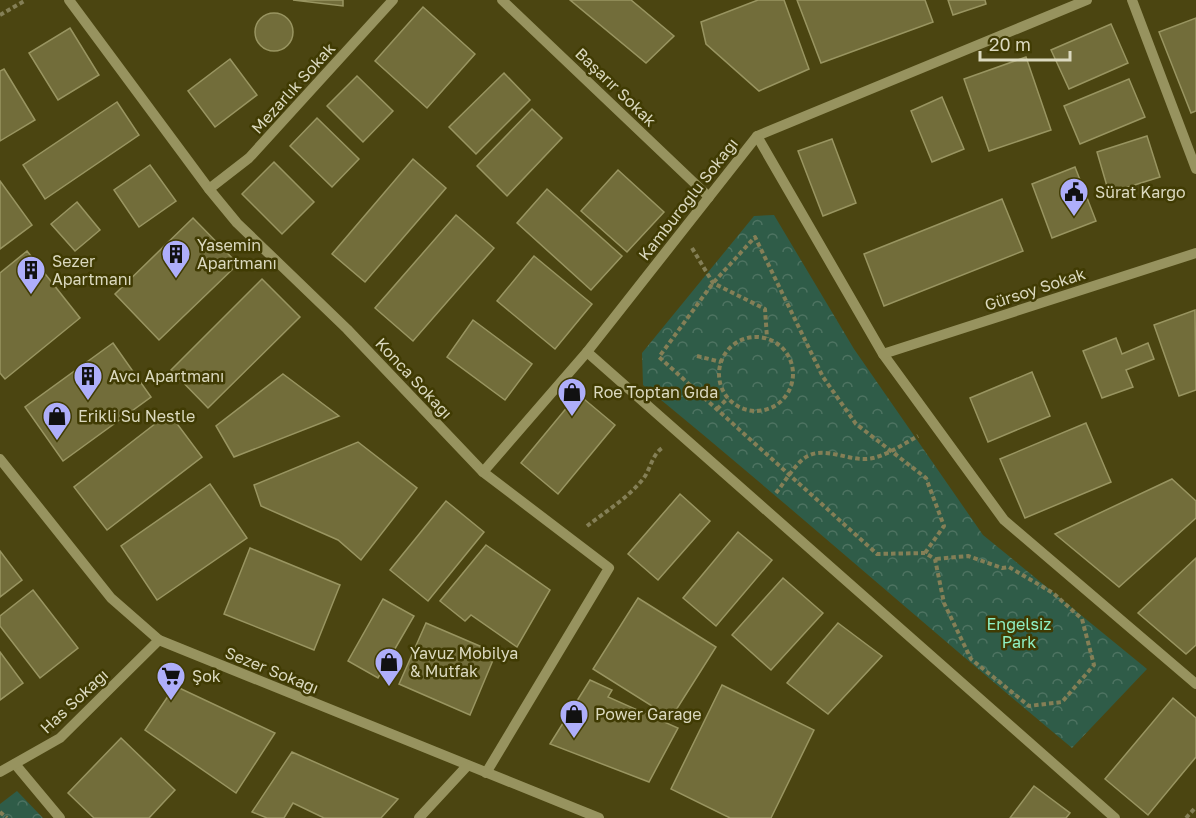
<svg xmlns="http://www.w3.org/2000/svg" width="1196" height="818" font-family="'Golos Text',sans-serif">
<defs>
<pattern id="park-crowns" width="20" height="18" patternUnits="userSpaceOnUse" patternTransform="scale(1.5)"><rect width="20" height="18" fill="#2f5c48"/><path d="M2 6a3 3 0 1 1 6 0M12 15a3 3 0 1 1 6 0" fill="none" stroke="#4d7361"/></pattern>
</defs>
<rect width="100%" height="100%" fill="#4b4511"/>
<g fill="url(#park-crowns)">
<path d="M774 215 854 349 983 535 1147 669 1072 748C928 628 788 504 643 385L642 353 754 216Z"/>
<path d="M17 791 43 818H0V804Z"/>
</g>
<g fill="#726d3a" stroke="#999561" stroke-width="1.5">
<path d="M293 0H343V6Z"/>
<path d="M570 0H631L674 36 646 63Z"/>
<path d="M758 0H784L809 69 759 91 706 44 701 22Z"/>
<path d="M797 0H925L933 22 821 63Z"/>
<path d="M948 0H985L986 4 953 15Z"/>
<path d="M423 7 475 54 427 108 375 61Z"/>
<circle cx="274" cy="32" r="19"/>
<path d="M1196 18V111L1191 113 1159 32Z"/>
<path d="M1111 24 1128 63 1069 89 1051 50Z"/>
<path d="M70 28 99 75 58 100 29 53Z"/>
<path d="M1026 57 1051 130 989 151 964 79Z"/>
<path d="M230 59 257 95 215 127 188 91Z"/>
<path d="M4 69 35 120 0 141V71Z"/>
<path d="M504 73 530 100 476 154 449 127Z"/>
<path d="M357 76 393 111 363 142 327 106Z"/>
<path d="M1129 79 1145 117 1080 144 1064 106Z"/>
<path d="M942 97 964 149 932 162 911 111Z"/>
<path d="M117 102 139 135 45 199 23 165Z"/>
<path d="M532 109 562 138 507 196 477 166Z"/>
<path d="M317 118 359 159 332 187 290 146Z"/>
<path d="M1147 136 1160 177 1109 193 1097 152Z"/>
<path d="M832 139 856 203 823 216 798 151Z"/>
<path d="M413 159 446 188 365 282 332 254Z"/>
<path d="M274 162 314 202 282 234 242 194Z"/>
<path d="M150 165 176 201 139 227 114 190Z"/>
<path d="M1075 167 1096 221 1052 238 1032 184Z"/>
<path d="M618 170 664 212 627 252 581 211Z"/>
<path d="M0 181 32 225 0 249Z"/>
<path d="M547 189 622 256 591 290 517 223Z"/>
<path d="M1002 199 1023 251 884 306 864 254Z"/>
<path d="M77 202 100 230 75 251 51 224Z"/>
<path d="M456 215 494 248 413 341 375 308Z"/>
<path d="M193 218 238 264 159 340 115 294Z"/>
<path d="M27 251 80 318 5 379 0 373V273Z"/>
<path d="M534 256 592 304 555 349 497 301Z"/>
<path d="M262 279 300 317 208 408 171 370Z"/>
<path d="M1195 310 1196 390 1179 396 1154 325Z"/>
<path d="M473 320 532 364 505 400 447 357Z"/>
<path d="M1116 338 1122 354 1148 343 1154 359 1126 370 1133 387 1102 398 1083 351Z"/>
<path d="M113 343 151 397 63 461 25 407Z"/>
<path d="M1032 372 1050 416 988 442 970 398Z"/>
<path d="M283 374 339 416 234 457 216 426Z"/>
<path d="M578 394 615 425 558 494 521 463Z"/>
<path d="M169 413 202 457 107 530 74 487Z"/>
<path d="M1086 423 1111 482 1025 518 1000 459Z"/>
<path d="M358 442 417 488 361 560 338 540 261 506 254 485Z"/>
<path d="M1172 479 1196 501V518L1119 587 1055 534Z"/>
<path d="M210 484 247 538 157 600 121 546Z"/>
<path d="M680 494 710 521 658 580 628 554Z"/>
<path d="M446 501 484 532 428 601 390 570Z"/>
<path d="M738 532 772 560 716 626 683 598Z"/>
<path d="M486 545 550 590 517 647 471 615 465 621 440 601Z"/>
<path d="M250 548 340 585 314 650 224 614Z"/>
<path d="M0 551 22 580 0 597Z"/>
<path d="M1196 558V645L1186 654 1138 613Z"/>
<path d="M783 578 823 613 771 670 732 635Z"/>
<path d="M33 590 78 648 40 678 0 626V616Z"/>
<path d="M638 598 716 647 671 718 593 669Z"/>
<path d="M383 599 414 616 378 678 348 661Z"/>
<path d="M426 623 496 653 470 715 399 684Z"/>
<path d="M838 623 882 656 828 714 787 683Z"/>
<path d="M0 652 23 683 0 700Z"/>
<path d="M590 680 612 690 608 697 678 728 649 782 550 744Z"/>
<path d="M722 685 814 730 771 818H730L671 789Z"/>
<path d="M175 686 275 733 236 793 145 730Z"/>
<path d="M1173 698 1196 718V757L1148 815 1105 779Z"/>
<path d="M121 738 175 790 149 818H94L68 793Z"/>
<path d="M292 752 398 799 381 818H324L293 803 284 818H267L252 812Z"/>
<path d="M1034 786 1070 813 1066 818H1010Z"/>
</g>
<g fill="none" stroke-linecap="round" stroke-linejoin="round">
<g stroke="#847f56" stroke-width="4" stroke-dasharray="4.5 3" stroke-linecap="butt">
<path d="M0 15 26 0"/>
<path d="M692 248 713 283 765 309 767 338"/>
<circle cx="756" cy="374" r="37"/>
<path d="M697 356 721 362"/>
<path d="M717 409 728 398"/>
<path d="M776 493C784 483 792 469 802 460 822 442 850 464 873 458 889 454 904 444 918 436"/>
<path d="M587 526C605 512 629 497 643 479 651 469 652 453 664 447"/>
<path d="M925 553 944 526 926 478 856 424 823 377 755 237 713 283 659 357 877 554 925 553 935 559 944 603 971 659 1029 706 1062 702 1094 665 1082 619 1053 593 1009 567 1002 568 968 556 935 559"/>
<path d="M0 812 7 818"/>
<path d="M1186 818 1196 807"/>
</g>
<g stroke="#97935f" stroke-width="10">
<path d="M69 0 209 189 237 223 347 329 483 472 609 568 486 773"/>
<path d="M502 0 709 197"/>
<path d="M1132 0 1196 169"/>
<path d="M757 136 883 354 1004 520 1196 684"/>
<path d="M209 189 249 158 393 0"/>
<path d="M587 352 1115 818"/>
<path d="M883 354 1196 253"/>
<path d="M0 459 111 598 159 640 599 818"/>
<path d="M483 472 587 352 757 136 1087 0"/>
<path d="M15 764 60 818"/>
<path d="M0 772 60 738 159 640"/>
<path d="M419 818 467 766"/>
</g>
</g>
<defs>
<g id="civic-pin" transform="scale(1.5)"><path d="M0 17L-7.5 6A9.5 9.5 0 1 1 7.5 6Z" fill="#aeaefa" stroke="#403b03"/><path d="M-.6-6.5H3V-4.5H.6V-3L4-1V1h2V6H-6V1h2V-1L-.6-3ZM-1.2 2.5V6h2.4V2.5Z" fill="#111"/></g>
<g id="building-pin" transform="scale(1.5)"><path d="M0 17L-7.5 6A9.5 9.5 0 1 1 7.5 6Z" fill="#aeaefa" stroke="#403b03"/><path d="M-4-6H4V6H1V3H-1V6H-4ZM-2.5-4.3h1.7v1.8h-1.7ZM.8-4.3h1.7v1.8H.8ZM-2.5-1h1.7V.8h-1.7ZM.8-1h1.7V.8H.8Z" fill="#111"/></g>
<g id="shop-pin" transform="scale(1.5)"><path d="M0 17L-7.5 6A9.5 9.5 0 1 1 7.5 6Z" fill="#aeaefa" stroke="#403b03"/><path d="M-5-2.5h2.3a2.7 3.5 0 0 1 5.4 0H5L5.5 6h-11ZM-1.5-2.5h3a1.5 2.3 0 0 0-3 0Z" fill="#111"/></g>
<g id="supermarket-pin" transform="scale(1.5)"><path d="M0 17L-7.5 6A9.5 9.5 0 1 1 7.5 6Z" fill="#aeaefa" stroke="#403b03"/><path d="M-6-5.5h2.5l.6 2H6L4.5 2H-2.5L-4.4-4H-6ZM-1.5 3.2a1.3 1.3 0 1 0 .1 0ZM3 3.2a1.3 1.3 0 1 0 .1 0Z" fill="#111"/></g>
</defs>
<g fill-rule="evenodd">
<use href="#civic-pin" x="1074" y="192"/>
<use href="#building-pin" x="176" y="254"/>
<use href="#building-pin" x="31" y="270"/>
<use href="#building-pin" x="88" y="376"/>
<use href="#shop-pin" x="572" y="392"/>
<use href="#shop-pin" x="57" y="416"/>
<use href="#shop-pin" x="389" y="662"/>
<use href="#supermarket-pin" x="171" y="676"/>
<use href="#shop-pin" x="574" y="714"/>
</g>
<g text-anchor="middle" stroke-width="5" stroke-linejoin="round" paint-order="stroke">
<g font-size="16" fill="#dbd9bf" stroke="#403b03">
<text transform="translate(616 87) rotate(44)" y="6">Başarır Sokak</text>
<text transform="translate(293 88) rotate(-48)" y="6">Mezarlık Sokak</text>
<text transform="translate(688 199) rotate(-52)" y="6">Kamburoğlu Sokağı</text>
<text transform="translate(1035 289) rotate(-18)" y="6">Gürsoy Sokak</text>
<text transform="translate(414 378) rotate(47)" y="6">Konca Sokağı</text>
<text transform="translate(272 670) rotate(22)" y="6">Sezer Sokağı</text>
<text transform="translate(74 701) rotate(-43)" y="6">Has Sokağı</text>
</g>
<g font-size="16" fill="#dbd9bf" stroke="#403b03" text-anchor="start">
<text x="1095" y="198">Sürat Kargo</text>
<text x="197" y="251">Yasemin<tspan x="197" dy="18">Apartmanı</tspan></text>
<text x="52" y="267">Sezer<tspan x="52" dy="18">Apartmanı</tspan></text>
<text x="109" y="382">Avcı Apartmanı</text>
<text x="593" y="398">Roe Toptan Gıda</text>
<text x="78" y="422">Erikli Su Nestle</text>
<text x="410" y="659">Yavuz Mobilya<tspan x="410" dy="18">&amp; Mutfak</tspan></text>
<text x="192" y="682">Şok</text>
<text x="595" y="720">Power Garage</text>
</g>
<g font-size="16" fill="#8ff0c4" stroke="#403b03">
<text x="1019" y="630">Engelsiz<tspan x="1019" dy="18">Park</tspan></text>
</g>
</g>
<path d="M980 51v9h90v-9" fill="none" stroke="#dbd9bf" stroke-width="3"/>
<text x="989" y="51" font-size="18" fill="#dbd9bf" stroke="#403b03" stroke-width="4.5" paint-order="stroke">20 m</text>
</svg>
